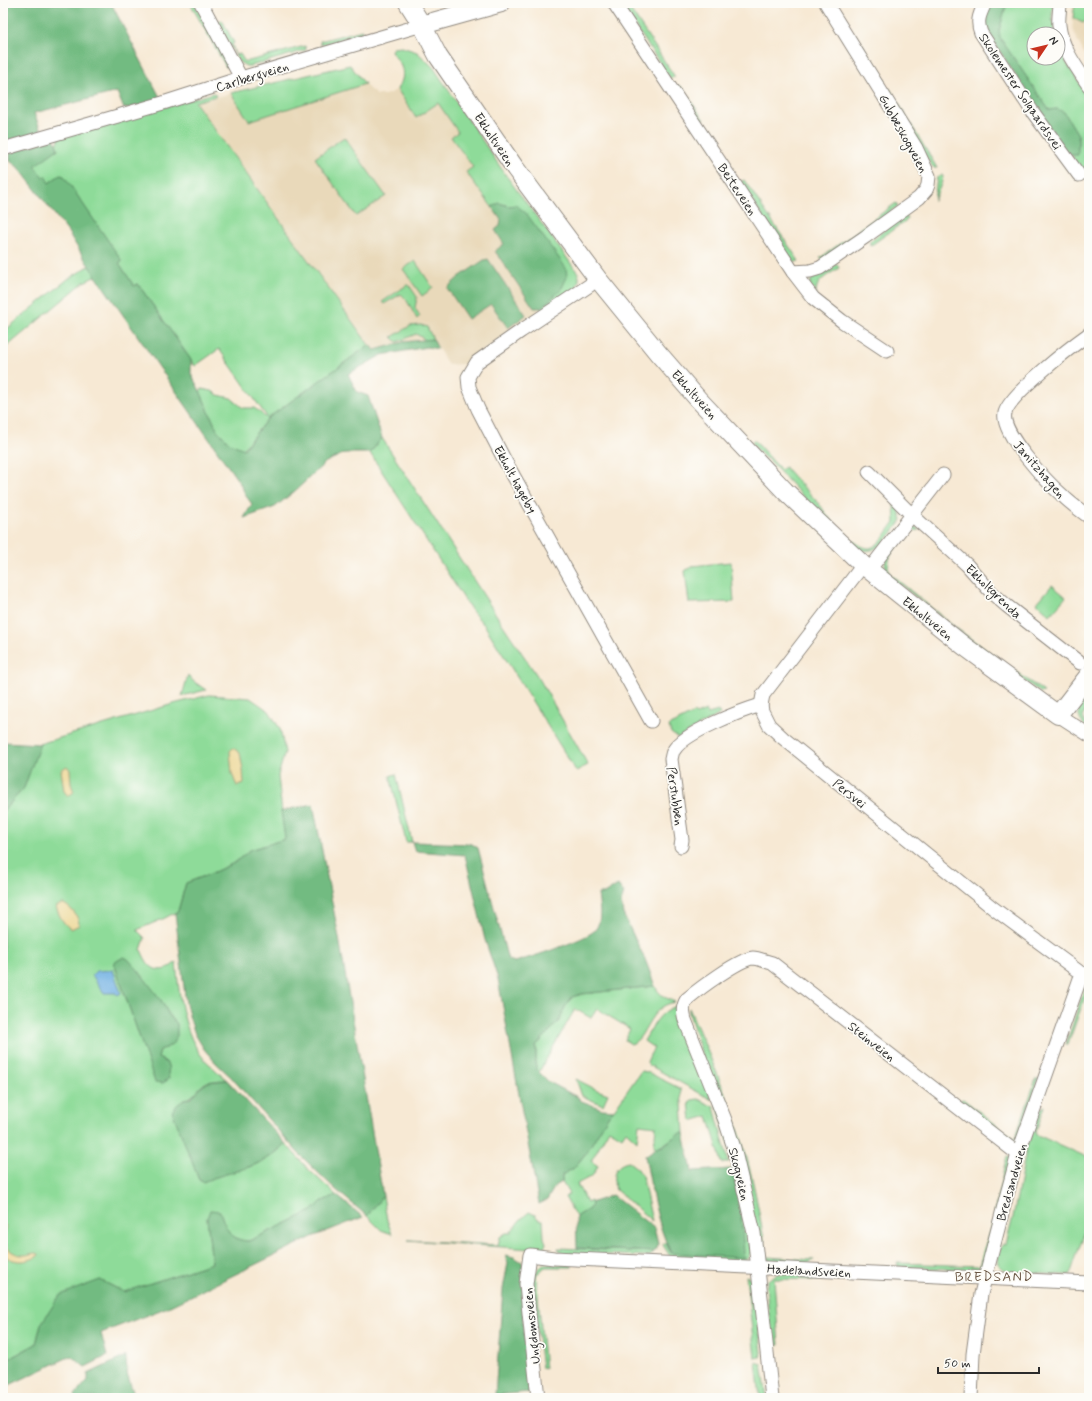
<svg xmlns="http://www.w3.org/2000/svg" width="1092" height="1401" font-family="Mynerve,sans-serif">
<rect width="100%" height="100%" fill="#fdfcf7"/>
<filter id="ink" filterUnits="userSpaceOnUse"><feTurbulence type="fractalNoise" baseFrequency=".025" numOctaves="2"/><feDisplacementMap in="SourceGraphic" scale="8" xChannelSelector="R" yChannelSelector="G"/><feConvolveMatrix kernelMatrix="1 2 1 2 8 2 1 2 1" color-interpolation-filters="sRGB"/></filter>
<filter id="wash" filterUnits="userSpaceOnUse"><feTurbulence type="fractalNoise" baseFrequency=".012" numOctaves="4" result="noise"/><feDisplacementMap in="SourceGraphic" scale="16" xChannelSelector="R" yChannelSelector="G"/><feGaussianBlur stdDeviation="0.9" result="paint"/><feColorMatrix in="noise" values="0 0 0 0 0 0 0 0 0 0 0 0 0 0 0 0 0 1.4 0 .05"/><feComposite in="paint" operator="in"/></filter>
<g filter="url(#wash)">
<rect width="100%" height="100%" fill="#f7e9d4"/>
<g fill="#e9d9ba">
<path d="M1073 3H1089V62L1078 42 1074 31 1072 18Z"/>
<path d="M402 47 417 52 433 67 505 174 578 273 579 278 578 284 465 364 448 365 433 339 403 342 375 350 369 345 195 102 350 65 369 89 377 95H385L391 93 397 89 402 83 403 74 401 66 391 50 393 48Z"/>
</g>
<g fill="#8edb99" stroke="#5c8362" fill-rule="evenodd">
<path d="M190 3H194L230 66 226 67Z"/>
<path d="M620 3H626L675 77 670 78Z"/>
<path d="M1007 3H1053L1052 18 1055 34H1034V58H1058V46L1063 57 1089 98V180L1080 173 1072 155 1078 148V135L1064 112 1057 109 1049 110 1000 38 999 31Z"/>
<path d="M1075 3H1089V18L1083 23 1073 18Z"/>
<path d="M222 20 234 43 232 44 235 55 240 54 245 62 305 46 306 50 251 66H246L239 62 218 23Z"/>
<path d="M362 30V33L321 45 320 41Z"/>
<path d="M856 35 885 80 881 83 853 37Z"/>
<path d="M402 47 417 52 433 67 505 174 578 273C580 279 579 283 575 289L543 311 540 308 561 290 516 205 509 206 499 203 492 207 466 172 473 167 451 137 458 132 438 103 416 118 397 89C404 80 405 71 398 61 396 57 392 54 391 50L393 48Z"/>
<path d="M350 65 365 84 249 121 231 93Z"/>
<path d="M680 85 704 120H699L678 87Z"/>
<path d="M890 89 937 168H934L931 165 895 106 888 90Z"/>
<path d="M214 93 216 96 195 102 369 345 268 418 243 449 230 443 217 430 200 391 202 389 212 391 218 395 231 398 243 408H254L260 412 265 417H267L219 349 195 366 138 284 134 286 119 263 121 261 64 176 60 175 49 183 43 178 34 165 58 149 56 143 59 141 58 137Z"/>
<path d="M344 137 386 196 356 216 315 158Z"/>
<path d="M942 175 943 177C941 187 937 192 934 201L937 177Z"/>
<path d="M744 180 797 258 799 261 795 262 792 260 740 182Z"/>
<path d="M896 203 898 206 823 259 820 258Z"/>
<path d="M905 215 908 219 870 246V241Z"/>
<path d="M415 261 433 288 422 296 403 269Z"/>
<path d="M837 264 839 268C829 275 813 281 817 295L810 285 811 280Z"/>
<path d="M89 266 96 276 84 282 3 350V332L68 279Z"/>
<path d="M407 285H409L417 297 415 308 420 316 417 319 406 299 401 294 384 304 382 302Z"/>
<path d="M421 325 427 327 433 339 425 340 423 338 416 334 397 342 392 337 410 326Z"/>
<path d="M382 438 497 616 540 680 588 765 576 771 485 626 472 611 370 453Z"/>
<path d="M754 440 781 470 785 467C796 480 809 492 820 505 823 508 824 512 827 515 834 524 859 550 870 548 881 545 888 530 895 522L894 505 899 509 902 520C890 534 879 557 858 549L808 502 780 472 768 459 765 458 753 445 752 442Z"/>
<path d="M911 527H916L919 530 910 531C899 545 885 554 889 573L956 628 1044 692 1041 693 995 660 887 574 885 565 886 557 907 529Z"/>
<path d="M731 562 734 602 689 603 685 571 692 566Z"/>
<path d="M1052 585 1066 597 1050 615 1037 603Z"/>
<path d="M188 675 193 681 206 690 182 696Z"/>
<path d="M1089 687V705L1083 715 1084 721 1088 726 1089 725V729C1071 717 1080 701 1089 687Z"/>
<path d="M209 695 250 698 269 711 280 729 285 752 278 776 285 839 250 850 234 863 210 874 186 883 178 911 165 918 137 930 145 938 141 950C146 961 151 973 166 969 170 967 173 965 176 962 179 993 182 1027 200 1054 207 1063 218 1072 227 1080 222 1080 211 1081 207 1082 198 1086 196 1097 185 1099L197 1175 199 1180 203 1182C231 1169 264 1170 285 1143L310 1171 336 1195 321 1202 312 1211 249 1241C230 1241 225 1227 220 1212L207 1218 212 1263 124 1292 100 1280 41 1324 36 1344 3 1362V811L24 788 39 744 173 704ZM120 959 161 1000 169 1015 177 1024 172 1045 160 1050 158 1058 166 1062 169 1068 168 1073 155 1081 114 964Z"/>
<path d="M706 711 708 714 718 711 720 714 678 738 671 733 669 726 694 713 696 715Z"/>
<path d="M396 774 412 842H406L390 776Z"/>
<path d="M1088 985H1089V989H1088L1068 1044H1066L1085 987Z"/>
<path d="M655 986C659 995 666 998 675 1002 647 1007 647 1039 631 1044L625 1040 630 1029 597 1009 591 1018 575 1009 539 1072 536 1069V1046L559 1021 565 1007 572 997 582 994Z"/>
<path d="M676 1006 712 1100 649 1065 647 1062 650 1055 654 1048 644 1041C653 1026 659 1012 676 1006Z"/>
<path d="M689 1008C707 1050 726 1092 740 1135 753 1175 760 1216 767 1257L814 1260 809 1263 768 1260 763 1255 689 1013Z"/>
<path d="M641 1071 647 1072 681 1089 684 1133C673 1135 667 1145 656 1148L654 1146 656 1126 639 1124 637 1141 626 1131 622 1137 609 1129 591 1161 598 1166 591 1178 590 1177 577 1184 587 1203 591 1201 592 1205 589 1209 576 1217 565 1197 569 1194 562 1182V1175L574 1168 586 1153 609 1115 614 1110Z"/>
<path d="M576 1079 597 1090 608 1094 603 1105 582 1096Z"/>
<path d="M1036 1079H1039L1016 1142 1008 1140 960 1104V1100L963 1099 1015 1139Z"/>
<path d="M698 1099 714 1107 729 1163H722L708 1116 691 1121 689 1102 692 1100Z"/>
<path d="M1045 1106 1035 1134 1089 1158V1219L1070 1275 1009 1272 1000 1267C997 1258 998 1251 1003 1243L1006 1244 1013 1217 1027 1146 1041 1108Z"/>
<path d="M1007 1156 1011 1159 997 1212H994Z"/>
<path d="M629 1162 638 1169 642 1176 652 1221 616 1190C611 1178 614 1164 629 1162Z"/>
<path d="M735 1168 744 1206 751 1252 748 1258 745 1260 739 1261 671 1258 663 1245 665 1242 671 1253 740 1203 731 1169Z"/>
<path d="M383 1196 387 1220 392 1234 381 1230 367 1216Z"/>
<path d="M529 1212 535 1215 538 1219 543 1220 544 1238 546 1243 543 1250 408 1240 498 1245 500 1237 506 1233H510L520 1220Z"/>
<path d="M992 1222 994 1223 985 1265 980 1270 898 1267 897 1263 979 1266Z"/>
<path d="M558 1248 654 1252 650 1256 564 1253 559 1250Z"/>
<path d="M543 1264 572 1265V1267H545L536 1275 545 1369 542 1368 538 1336 532 1276Z"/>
<path d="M777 1274 819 1275 820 1280 774 1279 779 1345H772L766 1287 768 1280Z"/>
<path d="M746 1276 751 1278 754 1283 762 1353 760 1357 755 1358Z"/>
<path d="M756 1362 762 1364 767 1398H760Z"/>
</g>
<g fill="#72bb81" stroke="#4e7356">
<path d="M3 3H111L162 101 124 109 117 92 34 113 41 131 3 142Z"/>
<path d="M992 3H1007L999 30 1000 38 1049 110 1057 109 1064 112 1072 125 1078 135V155H1072L1069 158 984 27 985 17Z"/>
<path d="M54 138 58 149 34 166 43 177 45 176 49 183 60 175 64 176 122 261 119 263 134 286 138 284 191 360V374L200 391 217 430 230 443 244 449 268 418 369 345 375 350 403 342 433 339 438 349 427 347 382 355 348 374 357 392 368 396 382 438 370 453H345L326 462 295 491 275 507 244 518 252 504 246 496 241 485 89 266 68 232 19 168 10 161V153Z"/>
<path d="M499 203 509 206 516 205 526 213 566 268 567 277 561 290 540 308H534L495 251 504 244 495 230 500 226 501 220 492 207Z"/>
<path d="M488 259 526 315 508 328 491 304 468 319 447 288 459 277 484 260Z"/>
<path d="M3 742 40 744 24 788 3 811Z"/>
<path d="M313 804 339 938 383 1196 367 1216 334 1188 300 1155 231 1077 216 1063 204 1049 195 1034 190 1019 186 1004 175 913 178 911 186 883 210 874 234 863 250 850 285 839 281 811Z"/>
<path d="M412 842 472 844 478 848 508 960 515 962C529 958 588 939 595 930 603 921 599 905 598 894H604L618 885 624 893 621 902 623 914 645 959 655 986 582 994 572 997 565 1007 559 1021 536 1046V1069L549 1082 579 1098V1100L602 1109 614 1110 609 1115 586 1153 574 1168 562 1175V1182L555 1186 547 1200 539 1204 498 979 485 940 465 855 415 851Z"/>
<path d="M124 957 128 959 138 970 161 1000 169 1015 177 1024V1035L172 1045 160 1050 158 1058 166 1062 169 1068 168 1073 169 1079 163 1083 155 1082 114 963 120 959Z"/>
<path d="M227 1080 285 1143C264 1169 231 1170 203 1182L199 1180 172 1111 177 1105 185 1099 191 1098 201 1087 208 1082Z"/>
<path d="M684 1133 692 1171 731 1169 740 1203 744 1253 743 1258 671 1253C656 1223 652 1189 645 1156L656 1148 663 1146 678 1134Z"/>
<path d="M336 1195 363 1217 312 1237 168 1307 101 1333 107 1356 85 1367 71 1356 3 1388V1362L36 1344 41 1324 60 1295 100 1280 124 1292 212 1263 207 1218 210 1210 220 1211C225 1227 230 1241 249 1241L312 1211 321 1202Z"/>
<path d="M612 1195 654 1228 658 1244 654 1252 577 1248 576 1217 589 1209 592 1205 591 1203Z"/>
<path d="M505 1255 514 1257 522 1262 523 1268V1326L530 1392 495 1395 503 1289 508 1263Z"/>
<path d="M126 1356 127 1373 135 1398H76L75 1395 88 1380V1374Z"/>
</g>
<g fill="#eeda9e" stroke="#8c8264">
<path d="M233 748 240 753 243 770 244 784 237 786 232 774 230 751Z"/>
<path d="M67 766 70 770 71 784 74 792 68 796 64 791 61 770Z"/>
<path d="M61 904H64C71 908 79 916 79 925L71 929C63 924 59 915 56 907Z"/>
<path d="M4 1224 6 1226C5 1229 4 1232 4 1235 3 1248 14 1256 26 1255 31 1254 34 1252 39 1254L38 1256C27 1263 12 1263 3 1254V1225Z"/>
</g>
<path fill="#6fb0e3" stroke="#4d6e87" d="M113 970 121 993 118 995 115 993H104L92 975 96 971Z"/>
</g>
<g filter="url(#ink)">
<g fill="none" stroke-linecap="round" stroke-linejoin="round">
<g stroke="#918a80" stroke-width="15">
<g id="street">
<path d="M201 3 241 78"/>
<path d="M614 3 793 272 813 298 842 321 887 351"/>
<path d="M985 3C980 14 976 21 981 33L1032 111 1079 175"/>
<path d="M1060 3C1060 10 1058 18 1059 25 1061 47 1077 68 1089 86"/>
<path d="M3 149 163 103 241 78 422 25"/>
<path d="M793 272 810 271 820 268 865 237 919 198 926 190 928 185 929 176 916 148 826 3"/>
<path d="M597 278 590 285 521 331 477 362 468 377 469 387 478 409 504 459 651 721"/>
<path d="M1089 334C1072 346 1010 394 1005 413 1000 433 1048 483 1063 496 1071 504 1080 510 1089 517"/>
<path d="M869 472 912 515 967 565 992 593 1007 606 1080 663"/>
<path d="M863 565 763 695 761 705 762 711 769 725 783 738 993 908 1078 971 1089 977"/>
<path d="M869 570 943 475"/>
<path d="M1058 715 1089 735"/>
<path d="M681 846 682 840 671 759C672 756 672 752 674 750 685 732 741 711 761 705"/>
<path d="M538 1398 526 1284 530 1255 554 1258 1089 1283"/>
<path d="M772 1398 754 1233 734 1148 725 1120 685 1020C683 1012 682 1007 687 999 699 989 739 959 753 958 759 958 766 962 772 963L1018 1154"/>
<path d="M971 1398 973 1354 981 1294 1006 1198 1018 1154 1082 973"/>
</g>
</g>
<g stroke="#918a80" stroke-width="20">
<g id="secondary">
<path d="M408 3 422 25 438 56 515 168 597 278 658 353 698 399 785 491 863 565 964 646 1058 715 1089 675"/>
<path d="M422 25 501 3"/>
</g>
</g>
<use href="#street" stroke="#fff" stroke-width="13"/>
<use href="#secondary" stroke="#fff" stroke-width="18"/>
</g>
</g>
<g text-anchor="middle" stroke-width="3.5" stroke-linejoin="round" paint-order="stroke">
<g font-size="13" fill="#2b2b2b" stroke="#fdfcf7">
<text transform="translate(252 76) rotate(-17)" y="5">Carlbergveien</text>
<text transform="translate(1021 91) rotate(56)" y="5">Skolemester Solgaardsvei</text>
<text transform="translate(904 133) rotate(61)" y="5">Gubbeskogveien</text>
<text transform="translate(495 139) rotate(56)" y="5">Ekholtveien</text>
<text transform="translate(738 189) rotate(56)" y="5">Beiteveien</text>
<text transform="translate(695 394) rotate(48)" y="5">Ekholtveien</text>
<text transform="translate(1040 469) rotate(49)" y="5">Janitzhagen</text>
<text transform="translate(516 479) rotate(61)" y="5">Ekholt hageby</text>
<text transform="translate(994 591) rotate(44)" y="5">Ekholtgrenda</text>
<text transform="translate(928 618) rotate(39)" y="5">Ekholtveien</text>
<text transform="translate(850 793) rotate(39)" y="5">Persvei</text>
<text transform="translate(676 796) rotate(82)" y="5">Perstubben</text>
<text transform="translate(872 1041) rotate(38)" y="5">Steinveien</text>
<text transform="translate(740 1174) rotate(76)" y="5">Skogveien</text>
<text transform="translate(1011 1182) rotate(-74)" y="5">Bredsandveien</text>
<text transform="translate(809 1270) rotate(3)" y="5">Hadelandsveien</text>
<text transform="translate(531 1326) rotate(-96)" y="5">Ungdomsveien</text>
</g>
<g font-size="14" letter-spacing="1" fill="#695543" stroke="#fdfcf7">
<text x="994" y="1281">BREDSAND</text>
</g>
</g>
<rect width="1092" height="1401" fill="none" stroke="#fdfcf7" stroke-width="16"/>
<g transform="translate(1046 46) rotate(55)"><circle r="19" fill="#fdfcf7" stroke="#a9a8a5"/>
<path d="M0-3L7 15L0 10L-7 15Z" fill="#c8321e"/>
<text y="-6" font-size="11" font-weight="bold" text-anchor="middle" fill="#2b2b2b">N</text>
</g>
<path d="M938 1367v6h101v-6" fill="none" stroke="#2b2b2b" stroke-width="2"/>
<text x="944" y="1367" font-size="12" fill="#2b2b2b" stroke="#fdfcf7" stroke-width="3" paint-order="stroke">50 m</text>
</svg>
